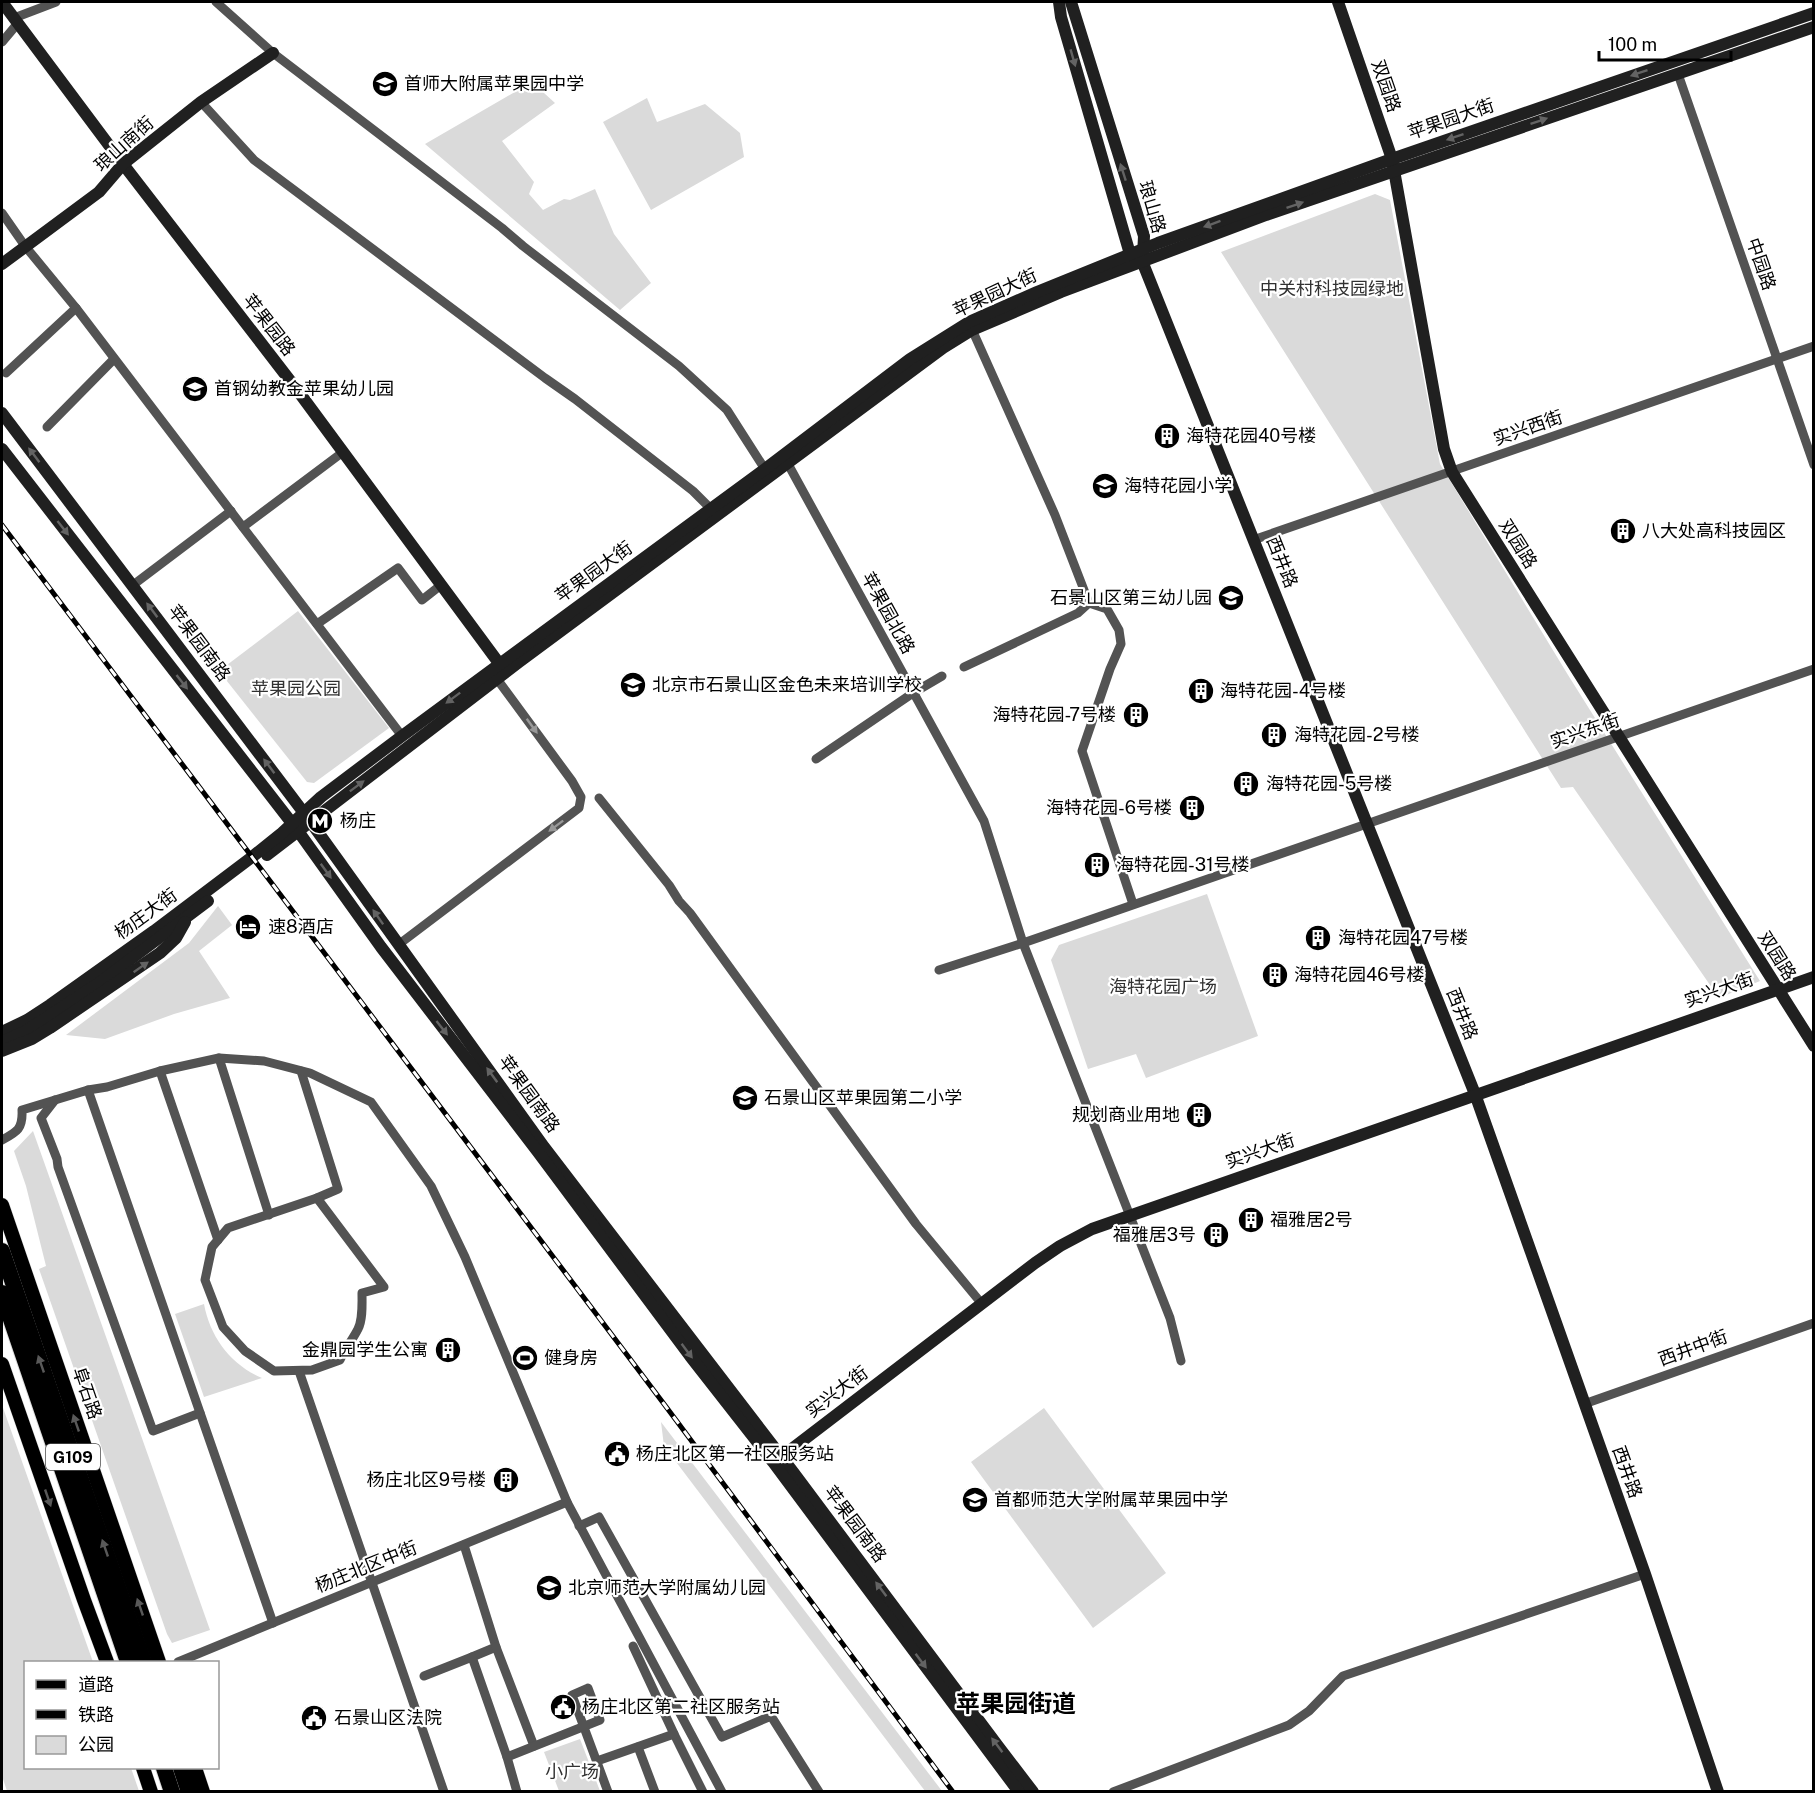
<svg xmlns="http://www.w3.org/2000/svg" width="1815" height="1793" font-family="'Public Sans','Noto Sans SC',sans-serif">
<rect width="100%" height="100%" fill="#fff"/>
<g fill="#dadada">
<path d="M532 82 555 103 502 141 534 182 529 194 543 210 564 199 570 200 595 189 614 234 651 283 620 310 425 144Z"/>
<path d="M647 98 657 122 705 104 740 133 744 157 651 210 603 122Z"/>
<path d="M1375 194 1390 200 1440 464 1568 675 1760 981 1719 998 1573 787 1561 788 1221 252Z"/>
<path d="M298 611 389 728 314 783 307 782 219 671Z"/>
<path d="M1207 894 1258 1036 1146 1078 1136 1054 1088 1069 1051 960 1059 945Z"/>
<path d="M218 906 232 925 199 951 230 998 174 1014 105 1039 66 1035 189 943Z"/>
<path d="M33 1131 210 1630 172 1643 167 1634 39 1269 46 1266 26 1186 14 1151Z"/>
<path d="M204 1304C210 1337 231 1365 262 1378L204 1397 175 1314Z"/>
<path d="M2 1405 93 1662H26V1768H131L139 1791H7L2 1776Z"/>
<path d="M1044 1408 1166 1573 1093 1628 971 1462Z"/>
<path d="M661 1422 942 1791H925L664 1446Z"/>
<path d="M580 1739 600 1791H559L544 1752Z"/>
</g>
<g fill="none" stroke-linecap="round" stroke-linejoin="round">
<g stroke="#dbdbdb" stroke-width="15">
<g id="primary">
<path d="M2 1205 159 1662"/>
<path d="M2 1364 84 1600 107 1662"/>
<path d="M143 1768 151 1792"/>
<path d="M195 1768 203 1792"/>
</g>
</g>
<g stroke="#dbdbdb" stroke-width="18">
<g id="highway">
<path d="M2 1251 144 1662"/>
<path d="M2 1293 128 1662"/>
<path d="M164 1768 172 1792"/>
<path d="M181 1768 189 1792"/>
</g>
</g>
<g stroke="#535353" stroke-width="9">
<path d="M216 2 273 53 502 228 523 246 679 366 727 410 768 474"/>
<path d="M14 18 56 2"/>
<path d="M2 42 18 23"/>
<path d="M1678 74 1814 465"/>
<path d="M201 102 254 160 545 378 575 399 693 491 714 512"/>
<path d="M2 213 25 246 76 308 402 736"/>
<path d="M970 325 1055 515 1089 603 1107 609 1119 630 1121 644 1110 669 1082 751 1133 904"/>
<path d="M6 373 76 308"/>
<path d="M47 427 114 359"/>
<path d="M788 464 984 821 1023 943 1170 1318 1181 1361"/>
<path d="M243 527 343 452"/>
<path d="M1253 540 1814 346"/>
<path d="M133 585 231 511"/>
<path d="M317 624 398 568 422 600 441 585"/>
<path d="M964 667 1078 613 1089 603"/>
<path d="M816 759 913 693 942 676"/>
<path d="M599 798 669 885 679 901 690 913 916 1224 982 1304"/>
<path d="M398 945 579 808 581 797 572 781 497 679"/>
<path d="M939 970 1023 943 1814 669"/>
<path d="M219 1058 269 1215"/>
<path d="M160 1071 218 1240"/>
<path d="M301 1071 338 1189 317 1198"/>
<path d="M88 1090 107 1087 160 1071 219 1058 264 1061 310 1073 371 1102 431 1186 465 1257 567 1502 722 1792"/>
<path d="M55 1100 41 1118 57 1159 58 1167 153 1431 200 1413"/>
<path d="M2 1140C17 1132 23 1129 22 1110L88 1090 273 1623"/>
<path d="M317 1198 384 1287 362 1293C362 1304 363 1319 358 1329 353 1339 345 1349 340 1360L312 1370 274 1371 245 1351 223 1327 205 1280 212 1247 228 1228Z"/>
<path d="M299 1371 444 1792"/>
<path d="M1584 1404 1814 1323"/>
<path d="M579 1526 599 1517 722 1737 771 1716 819 1792"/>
<path d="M464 1545 496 1647 472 1657"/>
<path d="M496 1647 534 1746"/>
<path d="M178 1662 567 1502"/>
<path d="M424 1676 472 1657 507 1757"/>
<path d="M674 1734 703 1792"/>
<path d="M638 1747 655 1792"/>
<path d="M597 1761 674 1734 633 1646"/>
<path d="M517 1792 507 1757 600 1720 588 1688 572 1695 608 1792"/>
<path d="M1113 1792 1289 1725 1309 1711 1343 1676 1645 1574"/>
</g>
<g stroke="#202020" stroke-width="12">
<path d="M2 2 123 164 298 391 504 670"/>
<path d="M1059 2 1061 17 1130 254 1136 257"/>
<path d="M1071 2 1144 236 1143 256"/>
<path d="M1338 2 1392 159 1444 449 1452 472 1814 1046"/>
<path d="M1142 261 1475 1094 1645 1574 1718 1792"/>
<path d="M2 264 99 192 123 164 201 102 273 53"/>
<path d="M2 413 310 821 544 1147 793 1472 998 1746 1033 1792"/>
<path d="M2 449 298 831 381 947 538 1152 690 1356 773 1462 1019 1792"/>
<path d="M267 855 519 662 943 348 972 330 1061 292 1266 215 1814 27"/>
<path d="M2 1032 27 1020 50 1005 154 931 252 857 282 833 321 797 402 736 765 469 910 359 969 322 1037 292 1158 243 1392 159 1814 13"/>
<path d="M2 1042 26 1031 99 983 208 901"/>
<path d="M2 1051 32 1039 50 1028 160 953 176 938 185 922"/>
<path d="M776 1461 1035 1263 1060 1246 1092 1229 1814 977"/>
</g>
<use href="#primary" stroke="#000" stroke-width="14"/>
<use href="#highway" stroke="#000" stroke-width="16"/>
<g stroke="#000" stroke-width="5">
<path id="rail" d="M2 525 664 1404 953 1792"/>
</g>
<use href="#rail" stroke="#fff" stroke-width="3" stroke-dasharray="9" stroke-linecap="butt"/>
</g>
<defs><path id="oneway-solid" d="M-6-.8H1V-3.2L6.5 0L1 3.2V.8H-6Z" transform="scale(1.5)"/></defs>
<g fill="#636363">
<use href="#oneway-solid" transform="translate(1073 58) rotate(74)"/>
<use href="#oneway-solid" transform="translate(1639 73) rotate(161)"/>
<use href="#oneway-solid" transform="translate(1539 121) rotate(-19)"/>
<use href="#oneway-solid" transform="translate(1455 137) rotate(161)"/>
<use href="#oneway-solid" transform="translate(1123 172) rotate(-108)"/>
<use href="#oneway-solid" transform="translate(1295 205) rotate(-19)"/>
<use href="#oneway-solid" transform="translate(1212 224) rotate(160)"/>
<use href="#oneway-solid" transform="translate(34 455) rotate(-127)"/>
<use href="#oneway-solid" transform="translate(63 528) rotate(52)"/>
<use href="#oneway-solid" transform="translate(152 610) rotate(-127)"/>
<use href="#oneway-solid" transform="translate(182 682) rotate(52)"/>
<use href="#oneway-solid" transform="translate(453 698) rotate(143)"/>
<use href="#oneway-solid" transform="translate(269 766) rotate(-127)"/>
<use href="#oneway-solid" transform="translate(357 786) rotate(-37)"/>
<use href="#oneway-solid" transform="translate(326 871) rotate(54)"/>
<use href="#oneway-solid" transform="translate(378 917) rotate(-125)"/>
<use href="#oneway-solid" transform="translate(141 967) rotate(-35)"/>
<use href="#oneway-solid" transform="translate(442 1028) rotate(52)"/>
<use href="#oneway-solid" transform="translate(492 1075) rotate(-126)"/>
<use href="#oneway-solid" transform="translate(687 1351) rotate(53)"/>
<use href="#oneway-solid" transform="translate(881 1589) rotate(-127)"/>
<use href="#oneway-solid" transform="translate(921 1661) rotate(53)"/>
<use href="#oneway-solid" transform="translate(997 1745) rotate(-127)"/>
</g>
<g fill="#989898">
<use href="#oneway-solid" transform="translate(532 726) rotate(54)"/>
<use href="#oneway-solid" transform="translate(556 826) rotate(143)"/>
</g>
<g fill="#595959">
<use href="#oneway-solid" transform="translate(41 1364) rotate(-109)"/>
<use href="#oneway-solid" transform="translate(76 1423) rotate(-109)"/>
<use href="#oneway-solid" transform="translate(48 1498) rotate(71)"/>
<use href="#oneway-solid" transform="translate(105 1548) rotate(-109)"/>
<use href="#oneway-solid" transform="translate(140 1607) rotate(-109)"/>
</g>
<defs>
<g id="school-disc" transform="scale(1.35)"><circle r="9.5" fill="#000" stroke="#fff"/><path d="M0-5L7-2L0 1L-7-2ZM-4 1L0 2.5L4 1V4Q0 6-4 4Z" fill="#fff"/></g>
<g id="building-disc" transform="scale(1.35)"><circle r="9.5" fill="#000" stroke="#fff"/><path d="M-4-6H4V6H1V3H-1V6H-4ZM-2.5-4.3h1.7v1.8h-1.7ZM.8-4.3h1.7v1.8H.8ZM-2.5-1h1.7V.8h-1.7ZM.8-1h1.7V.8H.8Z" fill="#fff"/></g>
<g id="metro-disc" transform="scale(1.35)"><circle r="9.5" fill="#000" stroke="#fff"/><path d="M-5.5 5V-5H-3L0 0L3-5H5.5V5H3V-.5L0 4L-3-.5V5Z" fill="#fff"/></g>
<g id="hotel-disc" transform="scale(1.35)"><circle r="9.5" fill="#000" stroke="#fff"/><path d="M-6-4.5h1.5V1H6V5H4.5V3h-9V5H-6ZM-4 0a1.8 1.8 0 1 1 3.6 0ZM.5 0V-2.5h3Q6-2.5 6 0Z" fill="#fff"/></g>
<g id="stadium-disc" transform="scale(1.35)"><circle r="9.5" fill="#000" stroke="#fff"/><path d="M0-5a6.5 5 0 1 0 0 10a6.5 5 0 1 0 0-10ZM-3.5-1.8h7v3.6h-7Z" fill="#fff"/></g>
<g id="civic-disc" transform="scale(1.35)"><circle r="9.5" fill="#000" stroke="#fff"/><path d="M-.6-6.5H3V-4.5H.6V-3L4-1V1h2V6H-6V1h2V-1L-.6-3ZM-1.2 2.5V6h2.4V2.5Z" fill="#fff"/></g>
</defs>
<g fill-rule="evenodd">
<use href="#school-disc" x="385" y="84"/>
<use href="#school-disc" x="195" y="389"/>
<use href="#building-disc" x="1167" y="436"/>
<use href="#school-disc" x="1105" y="486"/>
<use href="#building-disc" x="1623" y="531"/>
<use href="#school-disc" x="1231" y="598"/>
<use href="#school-disc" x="633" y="685"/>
<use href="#building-disc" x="1201" y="691"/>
<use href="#building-disc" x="1136" y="715"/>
<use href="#building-disc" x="1274" y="735"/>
<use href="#building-disc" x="1246" y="784"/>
<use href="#building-disc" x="1192" y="808"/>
<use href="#metro-disc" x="320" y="821"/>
<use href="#building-disc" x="1097" y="865"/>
<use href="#hotel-disc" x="248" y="927"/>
<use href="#building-disc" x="1318" y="938"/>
<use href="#building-disc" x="1275" y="975"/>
<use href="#school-disc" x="745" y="1098"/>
<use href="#building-disc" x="1199" y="1115"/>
<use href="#building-disc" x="1251" y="1220"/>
<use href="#building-disc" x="1216" y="1235"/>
<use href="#building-disc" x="448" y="1350"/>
<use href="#stadium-disc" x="525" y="1358"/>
<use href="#civic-disc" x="617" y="1454"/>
<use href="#building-disc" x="506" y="1480"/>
<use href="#school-disc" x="975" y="1500"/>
<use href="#school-disc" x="549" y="1588"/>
<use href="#civic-disc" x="563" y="1707"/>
<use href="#civic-disc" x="314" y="1718"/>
</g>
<g text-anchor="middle" stroke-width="4.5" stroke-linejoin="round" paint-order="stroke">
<rect fill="#fff" stroke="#4c4c4c" stroke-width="1.5" x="46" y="1444" width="54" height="26" rx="4.5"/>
<g font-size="16" font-weight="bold" fill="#000">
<text x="73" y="1463">G109</text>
</g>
<g font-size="18" fill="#000" stroke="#fff" text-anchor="start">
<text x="404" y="90">首师大附属苹果园中学</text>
<text x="214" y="395">首钢幼教金苹果幼儿园</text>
<text x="1186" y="442">海特花园40号楼</text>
<text x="1124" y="492">海特花园小学</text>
<text x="1642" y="537">八大处高科技园区</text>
<text x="1212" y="604" text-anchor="end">石景山区第三幼儿园</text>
<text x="652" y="691">北京市石景山区金色未来培训学校</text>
<text x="1220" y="697">海特花园-4号楼</text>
<text x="1116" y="721" text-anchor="end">海特花园-7号楼</text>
<text x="1294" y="741">海特花园-2号楼</text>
<text x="1266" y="790">海特花园-5号楼</text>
<text x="1172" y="814" text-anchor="end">海特花园-6号楼</text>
<text x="340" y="827">杨庄</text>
<text x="1116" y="871">海特花园-31号楼</text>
<text x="268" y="933">速8酒店</text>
<text x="1338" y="944">海特花园47号楼</text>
<text x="1294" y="981">海特花园46号楼</text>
<text x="764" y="1104">石景山区苹果园第二小学</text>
<text x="1180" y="1121" text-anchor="end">规划商业用地</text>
<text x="1270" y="1226">福雅居2号</text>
<text x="1196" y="1241" text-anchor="end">福雅居3号</text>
<text x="428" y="1356" text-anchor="end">金鼎园学生公寓</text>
<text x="544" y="1364">健身房</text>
<text x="636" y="1460">杨庄北区第一社区服务站</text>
<text x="486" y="1486" text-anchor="end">杨庄北区9号楼</text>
<text x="994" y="1506">首都师范大学附属苹果园中学</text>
<text x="568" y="1594">北京师范大学附属幼儿园</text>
<text x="582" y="1713">杨庄北区第二社区服务站</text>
<text x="334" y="1724">石景山区法院</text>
</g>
<g font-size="18" fill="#000" stroke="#fff">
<text transform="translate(1386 86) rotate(71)" y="6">双园路</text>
<text transform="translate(1451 119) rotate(-19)" y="6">苹果园大街</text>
<text transform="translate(124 144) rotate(-42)" y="6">琅山南街</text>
<text transform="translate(1152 207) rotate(74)" y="6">琅山路</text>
<text transform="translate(1761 264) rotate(71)" y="6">中园路</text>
<text transform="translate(995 293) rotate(-25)" y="6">苹果园大街</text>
<text transform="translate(269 325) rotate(52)" y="6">苹果园路</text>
<text transform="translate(1528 428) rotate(-19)" y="6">实兴西街</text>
<text transform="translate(1518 544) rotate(58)" y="6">双园路</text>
<text transform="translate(1282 562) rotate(68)" y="6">西井路</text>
<text transform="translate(594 572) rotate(-36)" y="6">苹果园大街</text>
<text transform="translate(888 613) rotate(61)" y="6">苹果园北路</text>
<text transform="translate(199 643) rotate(53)" y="6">苹果园南路</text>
<text transform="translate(1585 731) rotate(-19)" y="6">实兴东街</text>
<text transform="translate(146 914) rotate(-36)" y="6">杨庄大街</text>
<text transform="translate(1777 956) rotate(58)" y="6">双园路</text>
<text transform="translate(1719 990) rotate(-19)" y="6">实兴大街</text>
<text transform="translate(1462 1014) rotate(68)" y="6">西井路</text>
<text transform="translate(529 1094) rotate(54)" y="6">苹果园南路</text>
<text transform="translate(1260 1151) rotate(-19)" y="6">实兴大街</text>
<text transform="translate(1693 1348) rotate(-20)" y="6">西井中街</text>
<text transform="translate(837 1392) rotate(-37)" y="6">实兴大街</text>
<text transform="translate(87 1393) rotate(71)" y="6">阜石路</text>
<text transform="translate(1627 1472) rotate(70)" y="6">西井路</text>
<text transform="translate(855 1524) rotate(53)" y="6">苹果园南路</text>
<text transform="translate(366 1567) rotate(-22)" y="6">杨庄北区中街</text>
</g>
<g font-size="18" fill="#313131" stroke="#fff">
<text x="1332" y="295">中关村科技园绿地</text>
<text x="296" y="695">苹果园公园</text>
<text x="1163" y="993">海特花园广场</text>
<text x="572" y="1778">小广场</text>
</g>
<g font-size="24" font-weight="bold" fill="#000" stroke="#fff">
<text x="1016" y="1712">苹果园街道</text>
</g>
</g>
<rect width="1815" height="1793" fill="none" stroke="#000000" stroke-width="6"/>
<rect x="24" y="1661" width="195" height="108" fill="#ffffff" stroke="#999999" stroke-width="1.5"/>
<rect x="36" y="1680" width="30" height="9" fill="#000000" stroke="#999999" stroke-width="1.5"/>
<text x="78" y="1691" font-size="18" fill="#000000">道路</text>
<rect x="36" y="1710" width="30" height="9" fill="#000000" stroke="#999999" stroke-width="1.5"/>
<text x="78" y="1721" font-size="18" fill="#000000">铁路</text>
<rect x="36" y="1736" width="30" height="18" fill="#dadada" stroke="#999999" stroke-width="1.5"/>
<text x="78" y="1751" font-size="18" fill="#000000">公园</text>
<path d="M1599 51v9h132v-9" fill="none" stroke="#000000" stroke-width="3"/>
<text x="1608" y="51" font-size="18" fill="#000000" stroke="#ffffff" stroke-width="4.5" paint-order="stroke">100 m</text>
</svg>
